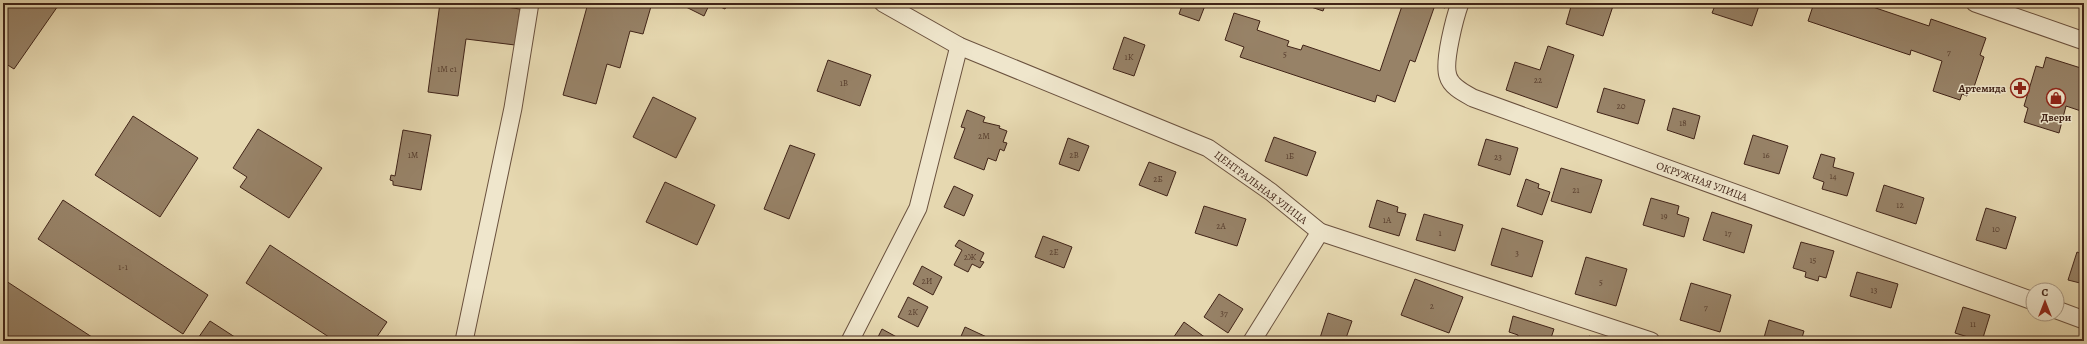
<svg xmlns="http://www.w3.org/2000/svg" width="2087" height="344" font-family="Alegreya,serif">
<rect width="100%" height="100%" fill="#e6d8b0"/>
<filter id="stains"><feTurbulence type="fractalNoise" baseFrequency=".005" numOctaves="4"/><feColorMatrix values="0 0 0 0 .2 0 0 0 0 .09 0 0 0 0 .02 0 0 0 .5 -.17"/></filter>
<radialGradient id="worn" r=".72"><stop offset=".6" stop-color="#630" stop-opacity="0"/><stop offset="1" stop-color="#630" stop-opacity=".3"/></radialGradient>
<g fill="#978267" stroke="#412418">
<path d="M9 3H60L14 69 3 62V11Z"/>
<path d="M440 3H477L520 9 515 45 466 39 458 96 428 92Z"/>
<path d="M588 3H652L643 34 630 31 620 68 607 64 596 104 563 95Z"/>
<path d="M683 3H710L704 16 682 5Z"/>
<path d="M712 3H728L725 9Z"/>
<path d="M1183 3H1206L1199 21 1179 14Z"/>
<path d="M1299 3H1326L1323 11Z"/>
<path d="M1403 3H1447L1445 8 1435 5 1415 62 1410 60 1395 102 1377 95 1375 102 1240 57 1244 47 1225 40 1234 13 1260 21 1257 30 1289 41 1287 46 1301 50 1303 45 1380 71Z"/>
<path d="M1572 3H1614L1603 36 1566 24Z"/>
<path d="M1716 3H1760L1752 26 1712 13Z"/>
<path d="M1814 3H1861L1929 26 1931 19 1986 38 1980 55 1984 57 1974 87 1971 86 1967 96 1962 94 1960 100 1933 91 1942 61 1911 50 1910 55 1808 21Z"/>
<path d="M1124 37 1145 45 1134 76 1113 69Z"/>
<path d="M1548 46 1574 55 1557 108 1506 90 1515 62 1540 70Z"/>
<path d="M2046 57 2084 69V112L2066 106 2059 133 2024 122 2028 108 2024 106 2036 66 2043 68Z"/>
<path d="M828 60 871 75 860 106 817 91Z"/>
<path d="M1604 88 1645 100 1638 124 1597 112Z"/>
<path d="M653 97 696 118 676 158 633 137Z"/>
<path d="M1673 108 1700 116 1694 139 1667 130Z"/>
<path d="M967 110 985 117 983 122 1000 126 999 128 1007 131 1003 142 1007 143 1004 151 1000 149 996 161 988 158 984 170 954 158 965 128 961 127Z"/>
<path d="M133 116 198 158 160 217 95 175Z"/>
<path d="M258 129 322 168 289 218 240 187 247 177 233 168Z"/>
<path d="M403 130 431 135 421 190 393 185V181L390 180 391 175 395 176Z"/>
<path d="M1753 135 1788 146 1779 174 1744 164Z"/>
<path d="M1274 137 1316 152 1307 176 1265 161Z"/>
<path d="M1068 138 1089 146 1079 171 1059 164Z"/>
<path d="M1486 139 1518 148 1510 175 1478 165Z"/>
<path d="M790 145 815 154 789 219 764 209Z"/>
<path d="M1821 154 1835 158 1833 167 1854 173 1847 196 1822 189 1824 182 1813 178Z"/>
<path d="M1149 162 1176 172 1167 196 1139 185Z"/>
<path d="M1561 168 1602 180 1591 213 1551 201Z"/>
<path d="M1526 179 1539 184 1538 188 1550 192 1542 215 1517 206Z"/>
<path d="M665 182 715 205 697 245 646 222Z"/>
<path d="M1884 185 1924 198 1916 224 1876 211Z"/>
<path d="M954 186 973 195 964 216 944 207Z"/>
<path d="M1651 198 1679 206 1677 214 1689 218 1684 237 1643 225Z"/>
<path d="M63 200 208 295 183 334 38 239Z"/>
<path d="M1377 200 1398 207 1397 212 1406 214 1399 236 1369 227Z"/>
<path d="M1204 206 1246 219 1237 246 1195 233Z"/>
<path d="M1986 208 2016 217 2006 249 1976 240Z"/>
<path d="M1712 212 1752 225 1744 253 1703 240Z"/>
<path d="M1424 214 1463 225 1455 251 1416 240Z"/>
<path d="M1502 228 1543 241 1532 277 1491 265Z"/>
<path d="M1043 236 1072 247 1064 268 1035 257Z"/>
<path d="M959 240 984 253 980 261 984 262 980 268 972 264 968 272 954 265 962 250 955 246Z"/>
<path d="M1801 242 1834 251 1826 278 1819 276 1818 281 1805 277 1806 272 1793 268Z"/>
<path d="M270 245 387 322 374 341H335L246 283Z"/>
<path d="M2077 252 2084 255V284L2068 280Z"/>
<path d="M1586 257 1627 269 1616 306 1575 294Z"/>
<path d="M922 266 942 277 933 295 913 284Z"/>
<path d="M1857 272 1898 284 1891 308 1850 296Z"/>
<path d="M3 279 98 341H16L3 332Z"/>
<path d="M1415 279 1463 297 1449 333 1401 315Z"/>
<path d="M1691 283 1731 295 1720 332 1680 320Z"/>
<path d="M1219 294 1243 309 1228 333 1204 317Z"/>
<path d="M908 297 928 307 918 327 898 317Z"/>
<path d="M1963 307 1990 315 1982 341H1967L1968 337 1955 333Z"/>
<path d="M1328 313 1352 321 1345 341H1319Z"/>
<path d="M1513 316 1554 329 1550 341H1517L1518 335 1509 332Z"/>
<path d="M1769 320 1804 331 1801 341H1763Z"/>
<path d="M210 321 241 341H196Z"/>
<path d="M1184 322 1210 341H1171Z"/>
<path d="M965 327 991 339 990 341H959Z"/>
<path d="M882 329 904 341H876Z"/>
<path d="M1589 336 1605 341H1587Z"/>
</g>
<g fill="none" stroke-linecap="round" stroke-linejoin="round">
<g stroke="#6a513e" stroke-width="19">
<g id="minor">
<path d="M883 3 959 46 1208 148 1271 192 1320 232 1651 341"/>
<path d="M1460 3C1455 17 1443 62 1448 76 1451 87 1464 93 1473 98L2033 301"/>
<path d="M1975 3 2084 41"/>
<path d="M2057 310 2084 320"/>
<path d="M464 341 513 108 530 3"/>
<path d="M850 341 918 208 959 46"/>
<path d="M1252 341 1320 232"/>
</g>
</g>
<use href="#minor" stroke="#efe6cc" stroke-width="17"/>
</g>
<defs>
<g id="pharmacy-ring" transform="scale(1)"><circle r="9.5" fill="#efe6cc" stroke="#8f2418" stroke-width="1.5"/><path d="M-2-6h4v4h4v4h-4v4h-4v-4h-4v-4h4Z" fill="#8f2418"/></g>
<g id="shop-ring" transform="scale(1)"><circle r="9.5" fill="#efe6cc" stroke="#8f2418" stroke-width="1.5"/><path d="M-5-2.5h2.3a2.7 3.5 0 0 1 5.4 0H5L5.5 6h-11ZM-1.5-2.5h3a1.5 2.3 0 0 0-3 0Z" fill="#8f2418"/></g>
</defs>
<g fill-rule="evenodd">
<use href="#pharmacy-ring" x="2020" y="88"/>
<use href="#shop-ring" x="2056" y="98"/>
</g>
<g text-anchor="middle" stroke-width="3" stroke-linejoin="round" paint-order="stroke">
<g font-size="9" fill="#563c2c">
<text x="1949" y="55">7</text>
<text x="1285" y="57">5</text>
<text x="1129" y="60">1К</text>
<text x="447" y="72">1М с1</text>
<text x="1538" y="83">22</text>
<text x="844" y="86">1В</text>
<text x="1621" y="109">20</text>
<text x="1683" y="126">18</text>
<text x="984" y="139">2М</text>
<text x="413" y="158">1М</text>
<text x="1074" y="158">2В</text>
<text x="1766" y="158">16</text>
<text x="1290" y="159">1Б</text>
<text x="1498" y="160">23</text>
<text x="1833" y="179">14</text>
<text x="1158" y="182">2Б</text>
<text x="1576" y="193">21</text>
<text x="1900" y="208">12</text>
<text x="1664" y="219">19</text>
<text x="1387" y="223">1А</text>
<text x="1221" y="229">2А</text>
<text x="1996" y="232">10</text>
<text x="1440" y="236">1</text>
<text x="1728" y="236">17</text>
<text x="1054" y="255">2Е</text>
<text x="1517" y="256">3</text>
<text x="970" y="260">2Ж</text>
<text x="1813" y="263">15</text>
<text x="123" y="270">1-1</text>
<text x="927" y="284">2И</text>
<text x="1601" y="285">5</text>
<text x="1874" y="293">13</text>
<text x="1432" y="309">2</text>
<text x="1706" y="310">7</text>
<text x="913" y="315">2К</text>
<text x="1224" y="316">37</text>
<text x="1973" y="327">11</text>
</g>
<g font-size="11" font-weight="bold" fill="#412418" stroke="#efe6cc" text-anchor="end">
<text x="2006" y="92">Артемида</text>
<text x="2056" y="121" text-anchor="middle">Двери</text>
</g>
<g font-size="11" fill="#412418" stroke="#efe6cc">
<text transform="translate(1702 181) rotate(20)" y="4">ОКРУЖНАЯ УЛИЦА</text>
<text transform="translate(1261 187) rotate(37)" y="4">ЦЕНТРАЛЬНАЯ УЛИЦА</text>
</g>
</g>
<rect width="2087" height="344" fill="none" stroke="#e6d8b0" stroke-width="16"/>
<rect x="4" y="4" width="2079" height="336" fill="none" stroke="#412418" stroke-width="2"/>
<rect x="8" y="8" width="2071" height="328" fill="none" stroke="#412418"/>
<g transform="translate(2045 302)"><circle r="19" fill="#efe6cc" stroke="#a99884"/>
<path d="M0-3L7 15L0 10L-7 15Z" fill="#8f2418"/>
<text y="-6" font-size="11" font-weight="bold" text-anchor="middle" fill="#412418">С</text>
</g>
<rect width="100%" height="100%" filter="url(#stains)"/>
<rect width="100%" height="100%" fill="url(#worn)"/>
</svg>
